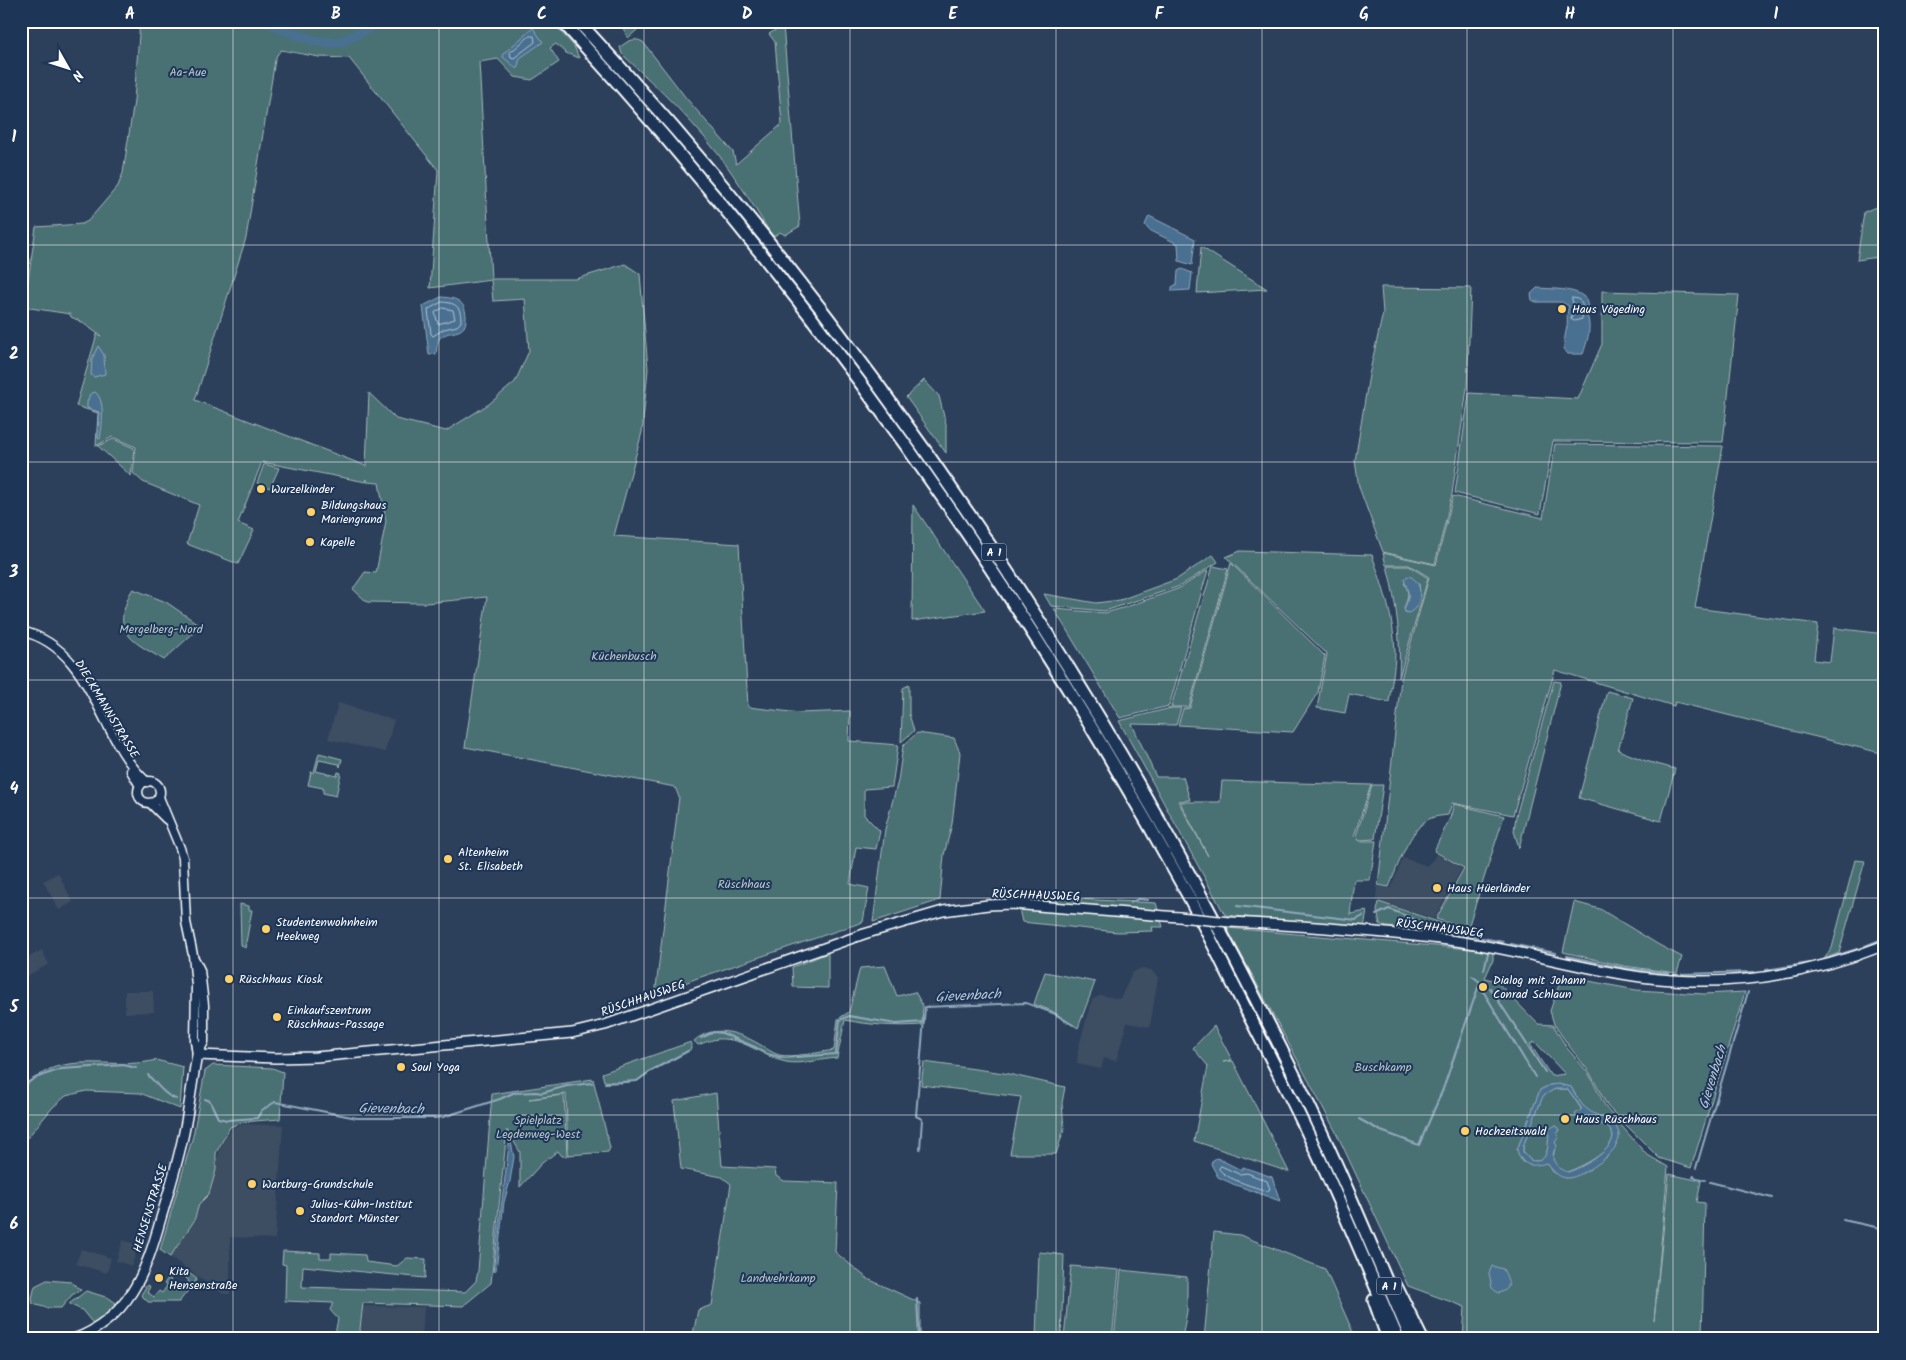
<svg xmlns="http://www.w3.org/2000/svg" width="1906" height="1360" font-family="Kalam,sans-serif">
<rect width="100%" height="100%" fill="#2c405c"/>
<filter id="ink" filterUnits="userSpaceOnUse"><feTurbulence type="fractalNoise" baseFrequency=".02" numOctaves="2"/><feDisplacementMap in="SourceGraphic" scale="10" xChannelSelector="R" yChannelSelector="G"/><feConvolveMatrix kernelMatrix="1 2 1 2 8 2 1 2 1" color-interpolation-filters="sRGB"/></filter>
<g filter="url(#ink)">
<g fill="#3d4d62">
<path d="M338 703 394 720 385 752 328 739Z"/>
<path d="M1437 854 1462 868 1434 919 1376 900 1377 886 1391 888 1403 858 1428 866Z"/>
<path d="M58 873 73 902 59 910 43 881Z"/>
<path d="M42 950 49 964 25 977 21 961Z"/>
<path d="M1141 968 1151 970 1158 977 1150 1027 1127 1023 1116 1061 1104 1058 1101 1069 1077 1064 1078 1049 1092 1000 1101 995 1120 999 1132 973Z"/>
<path d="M125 991H153L154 1012 125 1013Z"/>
<path d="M242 1124 283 1125 275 1239 230 1237V1294H223L170 1257 194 1221 199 1204 209 1194 220 1148 232 1128Z"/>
<path d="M123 1240 138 1245 132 1266 116 1261Z"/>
<path d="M81 1249 111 1258 107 1273 76 1264Z"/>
<path d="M363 1306 424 1307 422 1339H365L360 1329Z"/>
</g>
<g fill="#4a7073" stroke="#a4b8b9" fill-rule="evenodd">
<path d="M140 21H551L574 46 579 58 566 53 556 44 550 48 559 62 532 80 515 77 498 59 479 62 491 279H576L625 264 640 274 648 369 642 432 614 536 739 544 748 707 800 713 850 711 849 741 898 745 892 787 864 789V815L880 831 876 849 856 847 850 884 869 888 863 922 692 980 655 996 679 797 675 787 465 747 487 597 426 603 367 602 353 589 365 572 376 573 386 521 379 483 367 482V479L366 482 262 462 238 523 254 530 238 564 187 544 199 505 143 482 133 473 136 447 112 437 96 446 98 413 76 406 97 334 101 336 80 321 71 317 70 314 24 307 36 227 82 224 88 221 118 186 123 173 134 101ZM281 50 319 57 349 58 438 170 430 288 491 280 493 301 525 299 529 351 515 382 489 404 446 431 396 419 369 393 366 466 195 400 246 238 275 60 277 55Z"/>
<path d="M608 21H647L628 38 621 24H610Z"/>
<path d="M783 25 800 226 785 235 780 232 773 237C758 214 745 191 729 169 699 126 660 90 622 54L620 47C628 41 634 37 643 42L686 98 733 152 736 164 782 124 775 42 769 34Z"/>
<path d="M1883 204H1885V256L1857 260 1864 212Z"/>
<path d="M1201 247 1267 289 1197 293Z"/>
<path d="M1381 287 1471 288 1467 388 1452 494 1435 564 1383 552 1359 487 1355 461 1369 375 1383 313Z"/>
<path d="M1602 291 1739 295 1723 442 1553 441 1540 514 1455 493 1469 393 1578 399 1602 344Z"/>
<path d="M924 380 939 396 946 425V453L906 397Z"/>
<path d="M113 439 134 448 131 476 98 446Z"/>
<path d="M1555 444 1723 446 1695 608 1818 624 1814 660 1830 662 1834 628 1885 634V754L1675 702 1674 706 1555 670 1513 815 1452 803 1448 815C1442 816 1434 816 1429 819 1410 828 1397 868 1389 887L1378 885 1401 679 1429 577 1409 565H1386L1383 553 1436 565 1453 496 1543 518Z"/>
<path d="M264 464 279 468 270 488 257 483Z"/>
<path d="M913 505 985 611 912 621Z"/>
<path d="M1240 551 1372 555C1383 586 1394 619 1395 652 1395 669 1391 686 1389 702L1349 694 1345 713 1317 708 1327 654 1226 557Z"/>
<path d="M1213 555 1218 562 1180 586 1105 611 1051 606 1044 594 1096 603 1120 600 1177 579Z"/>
<path d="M1231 563 1325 656 1318 692 1293 732 1178 725 1183 709 1190 708Z"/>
<path d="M1213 566 1228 569 1189 707H1171Z"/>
<path d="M1387 566H1409L1428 578 1399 678C1401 640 1397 604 1387 566ZM1404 583 1419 584C1422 599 1415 602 1406 613L1404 608C1408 598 1410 592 1404 583Z"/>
<path d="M1208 570 1169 706 1120 718 1054 609 1105 613 1126 607 1180 588Z"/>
<path d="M133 589 166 602 201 626 164 660C144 647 114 637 125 607 127 601 129 594 133 589Z"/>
<path d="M1554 681 1561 682 1519 848 1514 831 1516 816Z"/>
<path d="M909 685V714L914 731 901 742 903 688Z"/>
<path d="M1607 691 1633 698 1618 750 1646 761 1675 769 1661 821 1579 798Z"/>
<path d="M1171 708H1181L1176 725 1132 724 1156 777H1183L1190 800 1178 801 1208 856 1180 802H1220L1222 781 1371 785 1354 836 1360 841H1376L1370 880H1354L1350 914 1367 911 1364 928 1225 915 1119 721Z"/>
<path d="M917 733 954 738 960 753 952 824 944 855 940 900 873 922 885 829 898 781 903 746Z"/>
<path d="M319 753 342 759 340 767 339 764 319 760 316 771 337 776 338 772 341 773 336 796 323 793V788L308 785 311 772H314Z"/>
<path d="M1372 785H1383L1375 839 1360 840 1356 836Z"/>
<path d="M1454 804 1504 816 1466 934 1452 924 1436 919 1464 868 1434 851 1450 818Z"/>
<path d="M1855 860 1865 861 1839 953 1824 959 1832 948Z"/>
<path d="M1016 896 1156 903 1163 927H1152L1153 931 1117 932 1022 922Z"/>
<path d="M1379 902 1450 926 1460 934 1386 927 1380 924 1377 911Z"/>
<path d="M1574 902 1600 909 1659 945 1682 957 1677 973 1624 966 1563 952Z"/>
<path d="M240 904 249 906V910H252L245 948 241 945Z"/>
<path d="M1227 928 1493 951V960L1485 978 1496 981 1538 1024 1553 1025 1567 1048 1589 1074 1606 1108 1646 1154 1668 1167 1654 1321 1669 1174 1701 1181 1697 1202 1705 1203 1702 1339H1463L1465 1307 1408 1286 1337 1134ZM1535 1042 1565 1074 1551 1076 1530 1044ZM1550 1085 1571 1087C1575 1094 1579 1102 1585 1108 1597 1120 1611 1115 1619 1135L1607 1157 1566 1178 1553 1172 1547 1163 1522 1162 1517 1150 1540 1090Z"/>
<path d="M828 953V988L793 987 792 967Z"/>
<path d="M885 966 897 996 915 992 923 1006 922 1025C895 1027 871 1025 845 1020L837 1058C822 1059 800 1065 786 1062 765 1058 747 1040 724 1039 715 1038 706 1042 698 1045L694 1041C713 1024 738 1032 759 1044 765 1047 772 1053 779 1055 790 1058 822 1052 834 1050L838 1019 849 1012 860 968Z"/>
<path d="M1045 972 1095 982 1078 1028 1052 1011 1034 1004Z"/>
<path d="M1562 976 1636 990 1704 994 1745 992 1691 1168 1659 1158 1608 1107 1590 1073 1569 1046 1554 1024 1550 1011Z"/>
<path d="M1214 1026 1232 1060 1223 1062 1233 1061 1289 1172 1194 1141 1208 1066 1193 1048Z"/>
<path d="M691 1042V1049L651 1070 636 1081 621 1083 604 1081 602 1073Z"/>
<path d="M156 1060 183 1067 180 1109 140 1093 86 1091 66 1096 53 1107 28 1137 21 1141V1089C30 1082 40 1074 50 1069 82 1056 123 1069 156 1060Z"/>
<path d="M924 1062 1004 1073 1065 1087 1062 1103 1064 1129 1056 1154H1010L1021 1097 921 1085Z"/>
<path d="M213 1065 272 1068 283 1072 280 1119 242 1122 230 1127 216 1153V1170L209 1194 199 1204 194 1221 170 1257 160 1250 193 1136 205 1071Z"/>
<path d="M593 1079 610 1148 608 1152 568 1155 566 1094 529 1099 564 1095 567 1156H562L558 1151 542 1163 520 1187V1152L507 1130 491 1283 463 1306 363 1303 360 1329 362 1339H334L338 1319 330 1310 333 1303 285 1301 286 1265 282 1264 283 1251 320 1253V1258H331V1253L365 1255 366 1262 397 1266 407 1258 426 1259 425 1278 303 1266 302 1287 465 1292 476 1281 478 1271 492 1094Z"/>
<path d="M1555 1089H1568L1582 1110V1117L1591 1120 1594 1123C1604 1124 1610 1126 1613 1136 1612 1152 1581 1167 1567 1172 1545 1164 1557 1156 1554 1141 1553 1137 1551 1133 1549 1129 1548 1143 1550 1166 1530 1160L1523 1152V1146L1543 1095Z"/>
<path d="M716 1093 722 1166 775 1169 776 1176 784 1181 838 1183 835 1252 868 1279 920 1303V1333L930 1339 919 1337V1339H692L698 1310 712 1305 731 1184 722 1177 681 1169 674 1101Z"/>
<path d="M1214 1232 1240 1235 1325 1269 1356 1339H1204Z"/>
<path d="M1039 1252 1064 1255 1061 1339H1036Z"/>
<path d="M1071 1266 1119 1270 1112 1339H1064Z"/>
<path d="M1121 1270 1187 1277V1311L1182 1339H1114Z"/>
<path d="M189 1273 197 1279 179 1302H148L141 1295 147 1285 150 1287 147 1292 154 1297 159 1291 162 1293 167 1286 164 1284 168 1278 171 1280 169 1283 176 1287 178 1284 184 1288 189 1281 186 1278Z"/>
<path d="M47 1280 71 1282 81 1290 72 1295 61 1308H47L33 1304 32 1298 35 1286Z"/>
<path d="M86 1291 109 1298 120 1306 95 1326 82 1310 69 1304Z"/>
</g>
<g fill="#486f90" stroke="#91a9bc" fill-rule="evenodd">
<path d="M533 28 543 42 520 58 517 69 503 57V54Z"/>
<path d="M1149 216 1195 239 1192 265 1179 261 1178 244 1149 230 1145 225Z"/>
<path d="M1182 269 1192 273 1190 290 1172 291V287L1177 284 1178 271Z"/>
<path d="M1537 288C1549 289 1575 288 1584 297 1588 301 1587 307 1589 312L1587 315C1592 328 1587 342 1583 354H1568L1564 349C1564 341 1565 334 1567 327 1568 320 1566 313 1569 306L1561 302H1536L1532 300 1531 294Z"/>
<path d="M441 297C455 298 465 300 466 316 466 320 466 324 464 327 458 335 446 330 439 339 437 342 437 349 436 354L429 355 423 306Z"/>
<path d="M98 346 104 355 105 374 94 377 91 375 92 359Z"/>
<path d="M95 392C106 400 102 427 100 439L98 438 99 412 87 408V402L90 394Z"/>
<path d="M1408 576C1425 580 1423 608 1408 613L1404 611 1409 595 1404 579Z"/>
<path d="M1558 1084 1571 1087C1575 1094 1580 1104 1587 1109 1597 1118 1617 1118 1619 1135 1621 1152 1583 1177 1568 1178 1558 1178 1552 1170 1547 1163 1532 1167 1522 1167 1517 1150L1540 1090 1550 1085ZM1555 1089H1568L1582 1109 1575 1114 1578 1119 1582 1117 1585 1120H1591L1594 1123C1604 1124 1610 1126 1613 1136 1612 1152 1581 1168 1568 1172 1555 1168 1548 1157 1557 1146L1555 1142 1558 1138 1557 1133 1560 1131 1556 1125 1549 1129C1548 1143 1550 1166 1530 1160L1523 1152V1146L1543 1096Z"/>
<path d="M510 1137 514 1157 510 1181 504 1202 496 1270 493 1272Z"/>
<path d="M1217 1158 1241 1170 1243 1167 1272 1177 1280 1201 1233 1184 1218 1177 1211 1164 1213 1160Z"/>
<path d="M1492 1266 1503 1269C1508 1279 1514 1290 1498 1293L1492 1288 1489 1273Z"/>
</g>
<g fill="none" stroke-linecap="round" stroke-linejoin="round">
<g stroke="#b6c5d3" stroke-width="1">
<path d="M530 36H534L535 42 514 58 511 57 510 53Z"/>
<path d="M1572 298C1585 298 1583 310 1582 319L1574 321 1571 319 1574 308Z"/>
<path d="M442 302C457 303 461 307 461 322L457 326 444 329 433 336 431 334 428 310Z"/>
<path d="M443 308 453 310 455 319 438 324 435 313Z"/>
<path d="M1221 1166 1239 1174 1247 1173 1267 1181 1270 1189 1267 1191C1255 1187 1225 1179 1219 1169Z"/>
</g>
<g stroke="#91a9bc" stroke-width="2">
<path d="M1130 903 1138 899 1148 900"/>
<path d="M1237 906 1356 920 1363 916"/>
<path d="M1376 915 1389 909 1441 930 1503 942"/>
<path d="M1511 944 1555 953"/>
<path d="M1865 946 1885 938"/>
<path d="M1463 947 1486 950 1488 953 1484 970"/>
<path d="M1567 956 1625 968 1669 973"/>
<path d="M1766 970 1816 962 1857 949"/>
<path d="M1682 974 1754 972"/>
<path d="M1490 988 1545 1072"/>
<path d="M1483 991 1535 1077"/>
<path d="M701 1038 714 1032 722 1033 757 1048 767 1054 784 1058 836 1054 840 1020 849 1016 896 1024 924 1022"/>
<path d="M148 1075C156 1083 165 1096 176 1099"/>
<path d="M605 1083 637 1081 651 1071 688 1051"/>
<path d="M21 1092 25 1084 35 1078 61 1069 124 1065 136 1068"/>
<path d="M205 1099 210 1101 218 1118 227 1120 257 1118 262 1110 275 1102 357 1118H434L443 1117 500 1099 513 1093 536 1092 542 1093 567 1086 592 1083"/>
<path d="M1359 1119 1381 1131 1419 1145 1443 1089 1480 982 1472 976"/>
<path d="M920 1149 922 1119 916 1116 925 1007 1026 1003 1053 1013 1073 1025"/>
<path d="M1696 1168 1748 992"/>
<path d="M1694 1176 1693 1177 1705 1180"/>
<path d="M1710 1182 1772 1198"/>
<path d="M1843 1220 1885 1229"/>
<path d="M917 1299 919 1339"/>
</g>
<path stroke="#486f90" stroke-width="10" d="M264 21C288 30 317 48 342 41 355 37 368 28 380 21"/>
<g stroke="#fff" stroke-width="11">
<g id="tertiary">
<path d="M21 631C95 648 97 738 147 782"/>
<path d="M131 771 140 786"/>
<circle cx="149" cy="792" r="11"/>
<path d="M159 797 180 848 183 858 186 922 193 955 196 985 195 1041 197 1055"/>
<path d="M150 803 166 819"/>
<path d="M195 960 200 970 204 1005V1042L197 1055"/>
</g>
</g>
<g stroke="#fff" stroke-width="12">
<g id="secondary">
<path d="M1230 922C1307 926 1386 931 1463 942 1523 951 1581 969 1641 977 1724 988 1807 976 1885 945"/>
<path d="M74 1339C99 1330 118 1314 132 1292 146 1270 154 1243 161 1218 169 1191 177 1165 183 1137 189 1110 192 1082 197 1055L276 1058 316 1057 572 1033 605 1025 864 934 943 911 988 905 1012 904 1179 917"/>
</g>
</g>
<g stroke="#fff" stroke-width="15">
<g id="motorway">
<path d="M562 21C806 287 1016 581 1189 897 1206 929 1222 963 1239 996 1265 1047 1292 1098 1316 1151 1345 1213 1371 1276 1398 1339"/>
<path d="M578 21C871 336 1111 701 1300 1087 1340 1169 1375 1254 1411 1339"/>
<path d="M1397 1288 1422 1339"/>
<path d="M1374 1300 1388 1339"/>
</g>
</g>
<use href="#tertiary" stroke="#1d3557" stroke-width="8"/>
<use href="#secondary" stroke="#1d3557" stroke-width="9"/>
<use href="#motorway" stroke="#1d3557" stroke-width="11"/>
<g stroke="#fff" stroke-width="12" stroke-linecap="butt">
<path id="secondary-bridge" d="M1179 917 1230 922"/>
</g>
<use href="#secondary-bridge" stroke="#1d3557" stroke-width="9"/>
</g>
</g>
<path fill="none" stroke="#fff" stroke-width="1" stroke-opacity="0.55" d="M233 21V1339M439 21V1339M644 21V1339M850 21V1339M1056 21V1339M1262 21V1339M1467 21V1339M1673 21V1339M21 245H1885M21 462H1885M21 680H1885M21 898H1885M21 1115H1885"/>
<g fill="#ffd166" stroke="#1d3557" stroke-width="2">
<circle cx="1562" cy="309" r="5"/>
<circle cx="261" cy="489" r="5"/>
<circle cx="311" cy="512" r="5"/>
<circle cx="310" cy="542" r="5"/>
<circle cx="448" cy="859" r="5"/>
<circle cx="1437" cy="888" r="5"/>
<circle cx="266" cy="929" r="5"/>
<circle cx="229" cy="979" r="5"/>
<circle cx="1483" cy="987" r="5"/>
<circle cx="277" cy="1017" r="5"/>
<circle cx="401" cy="1067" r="5"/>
<circle cx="1565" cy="1119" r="5"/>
<circle cx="1465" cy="1131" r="5"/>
<circle cx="252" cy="1184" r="5"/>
<circle cx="300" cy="1211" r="5"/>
<circle cx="159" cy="1278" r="5"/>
</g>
<g text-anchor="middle" stroke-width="4" stroke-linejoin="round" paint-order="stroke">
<g fill="#1d3557" stroke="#bbc2cd" stroke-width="1">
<rect x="981.5" y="543.5" width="25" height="17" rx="4"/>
<rect x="1376.5" y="1277.5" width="25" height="17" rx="4"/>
</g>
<g font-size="11" font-weight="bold" fill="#fff">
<text x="994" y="556">A 1</text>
<text x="1389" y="1290">A 1</text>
</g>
<g font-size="12" fill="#b7c6c7" stroke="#1d3557">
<text x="188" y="76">Aa-Aue</text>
<text x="161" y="633">Mergelberg-Nord</text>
<text x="624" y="660">Küchenbusch</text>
<text x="744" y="888">Rüschhaus</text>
<text x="1383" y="1071">Buschkamp</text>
<text x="538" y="1124">Spielplatz<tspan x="538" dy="14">Legdenweg-West</tspan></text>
<text x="778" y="1282">Landwehrkamp</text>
</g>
<g font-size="12" fill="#fff" stroke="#1d3557" text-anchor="start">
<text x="1572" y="313">Haus Vögeding</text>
<text x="271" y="493">Wurzelkinder</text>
<text x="321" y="509">Bildungshaus<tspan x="321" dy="14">Mariengrund</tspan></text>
<text x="320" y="546">Kapelle</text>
<text x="458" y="856">Altenheim<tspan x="458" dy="14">St. Elisabeth</tspan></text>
<text x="1447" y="892">Haus Hüerländer</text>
<text x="276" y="926">Studentenwohnheim<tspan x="276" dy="14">Heekweg</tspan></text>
<text x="239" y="983">Rüschhaus Kiosk</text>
<text x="1493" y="984">Dialog mit Johann<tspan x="1493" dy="14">Conrad Schlaun</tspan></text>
<text x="287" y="1014">Einkaufszentrum<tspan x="287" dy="14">Rüschhaus-Passage</tspan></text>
<text x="411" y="1071">Soul Yoga</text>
<text x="1575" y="1123">Haus Rüschhaus</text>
<text x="1475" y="1135">Hochzeitswald</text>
<text x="262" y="1188">Wartburg-Grundschule</text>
<text x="310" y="1208">Julius-Kühn-Institut<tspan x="310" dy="14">Standort Münster</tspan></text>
<text x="169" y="1275">Kita<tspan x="169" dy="14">Hensenstraße</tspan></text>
</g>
<g font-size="12" fill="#fff" stroke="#1d3557">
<text transform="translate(107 709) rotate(59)" y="4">DIECKMANNSTRASSE</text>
<text transform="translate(1036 895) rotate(2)" y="4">RÜSCHHAUSWEG</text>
<text transform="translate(1440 928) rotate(7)" y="4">RÜSCHHAUSWEG</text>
<text transform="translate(643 998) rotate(-19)" y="4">RÜSCHHAUSWEG</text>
<text transform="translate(150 1208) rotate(-73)" y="4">HENSENSTRASSE</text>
</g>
<g font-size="14" font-style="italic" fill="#b6c5d3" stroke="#1d3557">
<text transform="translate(968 995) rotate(-3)" y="5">Gievenbach</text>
<text transform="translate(1712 1077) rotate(-73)" y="5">Gievenbach</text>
<text transform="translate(391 1108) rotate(1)" y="5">Gievenbach</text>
</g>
</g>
<rect width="1906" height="1360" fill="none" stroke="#1d3557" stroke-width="55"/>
<g transform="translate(68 68) rotate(129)" stroke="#1d3557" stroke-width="4" paint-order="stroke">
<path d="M0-4L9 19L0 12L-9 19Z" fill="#ffffff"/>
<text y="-8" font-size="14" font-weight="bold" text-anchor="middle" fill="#ffffff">N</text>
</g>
<rect x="28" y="28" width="1850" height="1304" fill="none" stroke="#fff" stroke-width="2"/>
<g font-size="16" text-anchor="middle" font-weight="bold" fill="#fff">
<text x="130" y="19">A</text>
<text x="336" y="19">B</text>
<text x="542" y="19">C</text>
<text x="747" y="19">D</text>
<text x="953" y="19">E</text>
<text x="1159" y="19">F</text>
<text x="1364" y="19">G</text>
<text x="1570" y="19">H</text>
<text x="1776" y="19">I</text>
<text x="14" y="142">1</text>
<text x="14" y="359">2</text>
<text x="14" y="577">3</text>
<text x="14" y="794">4</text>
<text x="14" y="1012">5</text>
<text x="14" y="1229">6</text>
</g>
</svg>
